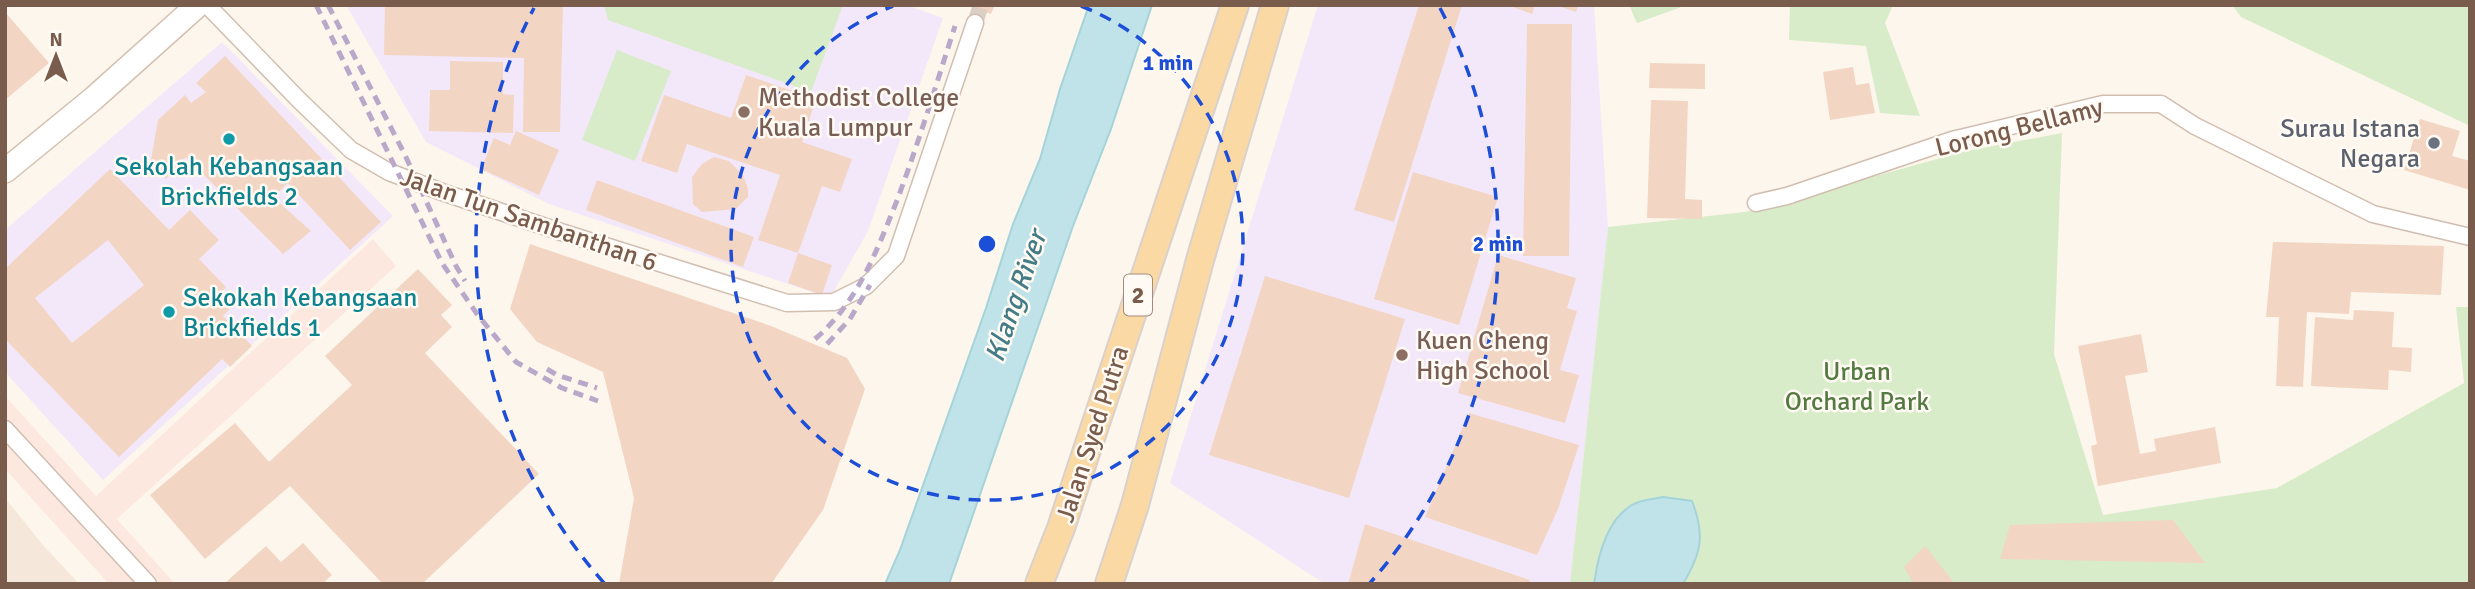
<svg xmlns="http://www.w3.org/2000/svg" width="2475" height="589" font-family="Signika,sans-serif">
<rect width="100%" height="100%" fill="#fdf6ec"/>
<path fill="#f5e8da" d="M5 498 42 544 79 584H5Z"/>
<path fill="#fde8e0" d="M373 239 396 266 117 519 175 584H109L5 469V396L96 496Z"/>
<g fill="#f3e8fa">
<path d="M346 5H906L943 18 868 231 830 298 549 204 426 142Z"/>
<path d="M1318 5H1594L1608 227 1570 584H1325L1170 483Z"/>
<path d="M222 42 393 216 103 480 5 372V230Z"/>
</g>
<g fill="#d8ecc9">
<path d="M604 5H843L811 92 608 20Z"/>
<path d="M1629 5H1687L1637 23Z"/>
<path d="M1790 5H1893L1885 23 1920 116 1880 113 1866 46 1789 40Z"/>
<path d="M2232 5H2470V126L2241 17Z"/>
<path d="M617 50 671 71 635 161 582 140Z"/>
<path d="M2062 133 2054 354 2103 515 2277 488 2464 383 2456 307H2470V584H1570L1608 227 1745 212 1966 151Z"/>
</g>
<g fill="#bfe3e8" stroke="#a5d3da" stroke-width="2">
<path d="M1089 5H1152L1111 129 1073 226 949 584H885L900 550 986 308 1013 224 1040 159 1060 89Z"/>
<path d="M1663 497 1692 501C1705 535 1702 552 1683 584H1594C1598 555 1607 516 1636 503 1644 499 1655 499 1663 497Z"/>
</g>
<g fill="#f3d5c3" fill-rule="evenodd">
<path d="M385 5H563L560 132H523L524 58 384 55Z"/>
<path d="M967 5H995L991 14Z"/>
<path d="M1419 5H1462L1394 222 1354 210Z"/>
<path d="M1507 5H1535L1532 14Z"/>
<path d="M1556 5H1578L1576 12Z"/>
<path d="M5 12 49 63 5 100Z"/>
<path d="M1527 24H1572L1569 256H1523Z"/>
<path d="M225 56 381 222 350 250 288 183 273 197 311 231 283 254 186 157 166 179 150 165 158 120 185 95 191 103 206 92 196 83Z"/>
<path d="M450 61 503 62V94L514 95 513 133 429 131 430 90H450Z"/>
<path d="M1650 63 1705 64V89L1649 88Z"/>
<path d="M1853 67 1856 85 1869 83 1875 113 1830 120 1823 72Z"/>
<path d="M746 75 816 99 802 142 852 159 840 192 822 186 798 253 758 240 780 175 687 144 677 173 641 161 664 95 731 118Z"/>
<path d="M1651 100 1688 101 1685 199 1702 200V219L1647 218Z"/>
<path d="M2420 119 2460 131 2452 156 2470 161V190L2404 170Z"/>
<path d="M516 131 559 150 539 195 481 169 494 138 510 145Z"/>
<path d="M714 157 729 161 743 175 748 189V197L736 209 702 212 693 204 692 177 702 164Z"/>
<path d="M110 169 169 230 190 210 219 240 199 259 226 287 219 295 231 308 223 316 252 346 230 367 222 359 119 457 5 339V269ZM108 240 144 285 72 343 35 298Z"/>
<path d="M1413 172 1498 197 1459 325 1374 299Z"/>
<path d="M597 180 754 237 743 267 586 210Z"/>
<path d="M2273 242 2444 246 2441 295 2351 292 2349 314 2307 312 2303 387 2276 386 2279 317H2266Z"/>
<path d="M530 244 771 326 847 358 865 389 823 510 771 584H619L634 498 603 372 537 342 510 309Z"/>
<path d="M798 253 832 265 822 295 788 283Z"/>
<path d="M1498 255 1576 278 1567 308 1577 311 1560 370 1579 375 1565 423 1458 393Z"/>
<path d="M418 269 452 305 441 315 452 327 425 353 539 474 422 584H383L290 486 205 559 150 495 235 423 269 462 352 385 325 356Z"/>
<path d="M1265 276 1405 319 1349 498 1209 455Z"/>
<path d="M2354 310 2394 312 2392 347 2412 348 2411 372 2389 370 2388 390 2311 386 2315 317 2353 320Z"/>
<path d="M2141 334 2148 372 2125 376 2140 454 2156 451 2154 439 2215 427 2221 463 2098 486 2091 446 2097 444 2078 346Z"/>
<path d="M1469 413 1579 445 1558 509 1537 555 1425 517Z"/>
<path d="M2173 520 2205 563 2000 559 2010 525Z"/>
<path d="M1365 524 1530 580 1528 584H1348Z"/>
<path d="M303 543 332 575 322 584H224L266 546 281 562Z"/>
<path d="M1925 546 1955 584H1914L1904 567Z"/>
</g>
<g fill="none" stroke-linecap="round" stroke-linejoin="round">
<path stroke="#dcd0c4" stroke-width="16" stroke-dasharray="16 8" stroke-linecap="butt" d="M975 23 981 5"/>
<g stroke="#d1beb0" stroke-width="19">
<g id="minor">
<path d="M207 5 299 100 351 150 389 172 442 192 561 232 787 303 834 302 866 286 896 256 975 23"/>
<path d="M1756 203 1787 196 1952 140 2103 104H2161L2195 126 2373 214 2470 237"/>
<path d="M5 429 148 584"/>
</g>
</g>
<g stroke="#d6c0b0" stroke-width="26">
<path id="secondary" d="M5 171 93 99 198 5"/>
</g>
<g stroke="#dad1cd" stroke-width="30">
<g id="primary">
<path d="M1039 584 1061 528 1235 5"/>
<path d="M1109 584 1135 505 1200 260 1275 5"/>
</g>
</g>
<use href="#minor" stroke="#fff" stroke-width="16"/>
<use href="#secondary" stroke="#fff" stroke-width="23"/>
<use href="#primary" stroke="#fbd9a5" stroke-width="26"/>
<g stroke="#b9a8c9" stroke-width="5" stroke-dasharray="10 7" stroke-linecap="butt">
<path d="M316 5 442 263 477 314 516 362 562 388 598 401"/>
<path d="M328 5 405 155 456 266 465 281"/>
<path d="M815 339C857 303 876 253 896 203 918 145 936 85 955 26"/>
<path d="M827 344 850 319 870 285"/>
<path d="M547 369 557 375 597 388"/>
</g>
</g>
<g fill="none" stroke="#1d4ed8" stroke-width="3.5" stroke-dasharray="12 9">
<path d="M1081 6A256 256 0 1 1 893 6"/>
<path d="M604 583A511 511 0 0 1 534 8M1440 8A511 511 0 0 1 1370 583"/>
</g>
<g fill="#8d6e63" stroke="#fffaf3" stroke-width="2.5">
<circle cx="744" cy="112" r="7"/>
<circle cx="1402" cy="355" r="7"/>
</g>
<g fill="#0f9aa8" stroke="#fffaf3" stroke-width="2.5">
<circle cx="229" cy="139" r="7"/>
<circle cx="169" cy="312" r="7"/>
</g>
<circle fill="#6b7280" stroke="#fffaf3" stroke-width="2.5" cx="2434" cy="143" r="7"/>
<g text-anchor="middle" stroke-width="5" stroke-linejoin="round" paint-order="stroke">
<rect fill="#fffaf3" stroke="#a28b7f" stroke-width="2" x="1124" y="274.5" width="28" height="41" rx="5"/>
<g font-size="24" font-weight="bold" fill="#7a5c4d">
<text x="1138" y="303">2</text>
</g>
<g font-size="26" fill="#785e54" stroke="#fffaf3" text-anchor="start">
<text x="758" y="106">Methodist College<tspan x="758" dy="30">Kuala Lumpur</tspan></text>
<text x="1416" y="349">Kuen Cheng<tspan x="1416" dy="30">High School</tspan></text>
</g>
<g font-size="26" fill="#7a5c4d" stroke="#fffaf3">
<text transform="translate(2019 127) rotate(-14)" y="9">Lorong Bellamy</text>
<text transform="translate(529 219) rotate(19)" y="9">Jalan Tun Sambanthan 6</text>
<text transform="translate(1092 434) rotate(-72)" y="9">Jalan Syed Putra</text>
</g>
<g font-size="26" fill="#5b616d" stroke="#fffaf3" text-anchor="end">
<text x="2420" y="137">Surau Istana<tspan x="2420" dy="30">Negara</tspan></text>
</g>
<g font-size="26" fill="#0d838f" stroke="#fffaf3">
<text x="229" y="175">Sekolah Kebangsaan<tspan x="229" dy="30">Brickfields 2</tspan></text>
<text x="183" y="306" text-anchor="start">Sekokah Kebangsaan<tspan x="183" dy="30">Brickfields 1</tspan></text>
</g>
<g font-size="26" fill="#537a41" stroke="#fffaf3">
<text x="1857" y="380">Urban<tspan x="1857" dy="30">Orchard Park</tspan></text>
</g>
<g font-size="28" font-style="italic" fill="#437c86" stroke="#fffaf3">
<text transform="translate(1015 296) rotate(-71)" y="10">Klang River</text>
</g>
</g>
<circle cx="987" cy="244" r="10" fill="#1d4ed8" stroke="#fffaf3" stroke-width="3.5"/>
<g font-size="21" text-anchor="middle" font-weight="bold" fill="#1d4ed8" stroke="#fffaf3" stroke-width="5" stroke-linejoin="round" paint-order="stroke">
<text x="1168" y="70">1 min</text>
<text x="1498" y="251">2 min</text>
</g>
<rect width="2475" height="589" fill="none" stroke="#7a5c4d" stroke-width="14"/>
<g transform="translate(56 56)" stroke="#fffaf3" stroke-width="5" paint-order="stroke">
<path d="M0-5L12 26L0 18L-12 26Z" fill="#7a5c4d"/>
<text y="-10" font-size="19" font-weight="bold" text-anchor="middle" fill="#7a5c4d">N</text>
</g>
</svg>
